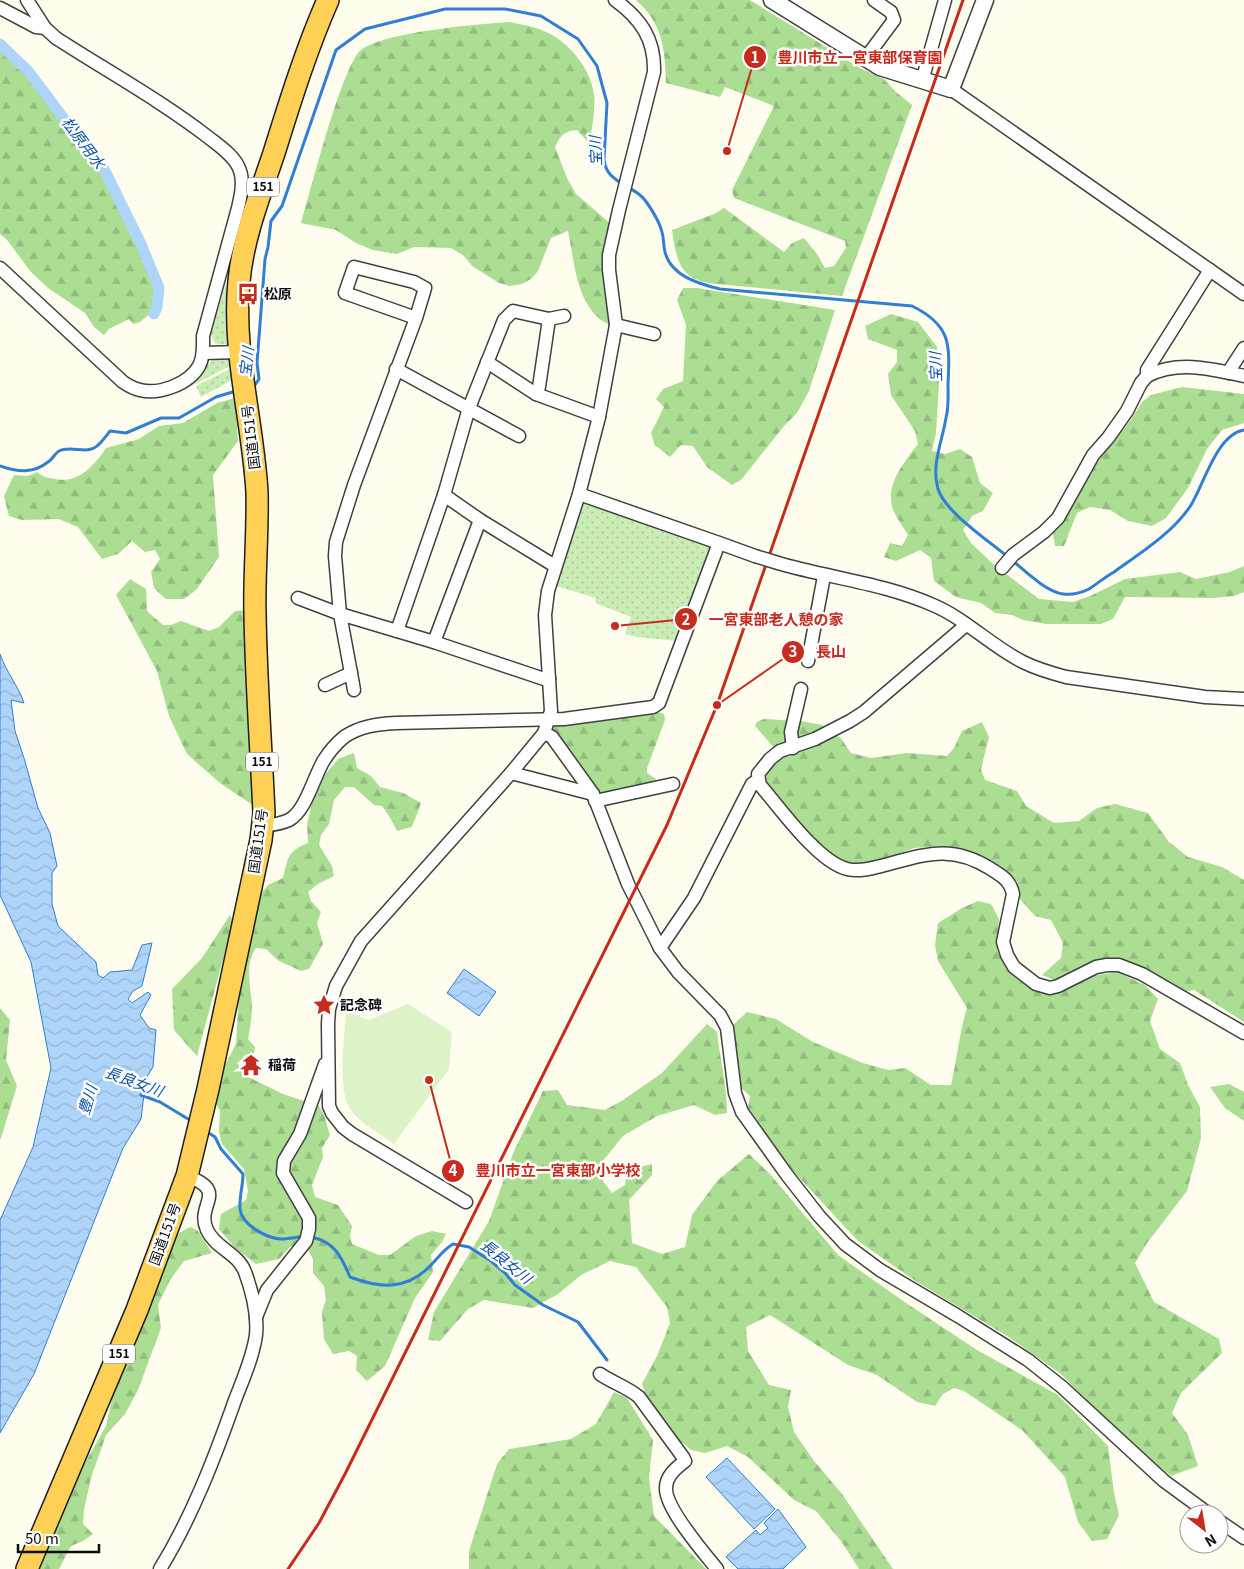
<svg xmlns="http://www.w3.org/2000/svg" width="1244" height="1569" font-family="Georgia,'Noto Sans JP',serif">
<defs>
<pattern id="grass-dots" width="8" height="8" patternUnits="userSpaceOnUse" patternTransform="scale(1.25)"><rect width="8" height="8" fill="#caecb5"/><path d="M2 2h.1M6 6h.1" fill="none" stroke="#acc99a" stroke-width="1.8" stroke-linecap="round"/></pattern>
<pattern id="forest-firs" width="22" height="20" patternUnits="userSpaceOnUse" patternTransform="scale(1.25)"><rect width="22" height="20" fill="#abdd93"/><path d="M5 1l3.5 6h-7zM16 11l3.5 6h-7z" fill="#92bc7e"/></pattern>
<pattern id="water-waves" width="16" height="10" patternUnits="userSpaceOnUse" patternTransform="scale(1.25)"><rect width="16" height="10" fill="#afd4fa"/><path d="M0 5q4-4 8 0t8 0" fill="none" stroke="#95b5d5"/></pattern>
</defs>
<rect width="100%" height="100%" fill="#fffeee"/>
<g fill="url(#grass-dots)">
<path d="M226 283 232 344H219L215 343 211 335Z"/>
<path d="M216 358H231L232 365 195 384 194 381C203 374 206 363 216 358Z"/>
<path d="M232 368 234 379 201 397 196 386Z"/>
<path d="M582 500 711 545 713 548 678 641 637 637 625 634 631 617 595 603 596 598 556 586Z"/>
</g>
<g fill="url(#forest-firs)">
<path d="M636 0H750L860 68 884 79 896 92 912 105 842 296 717 284C711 283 704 283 698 280 677 273 675 249 672 230L714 214 724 208 784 252 792 243 804 238 817 254 825 268 834 266 846 248 845 241 734 198 732 190 774 106 725 87 720 97 666 83C665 49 663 24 636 0Z"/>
<path d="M510 22C521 25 533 26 544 31 568 41 591 68 594 95 596 109 591 130 590 144L577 130C564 131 560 136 555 147L567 178 576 194 612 225 610 325C576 310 575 263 568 231L551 238 538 271 531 279 522 284 510 286 499 283 472 266 464 256 451 248 414 247 397 254 373 250 356 243 336 230 301 223C310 193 342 65 361 50 384 32 478 24 510 22Z"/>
<path d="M0 40 28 73 74 134 104 170 140 245 158 289 155 307 151 313 140 322 133 324 129 319 109 329 104 335 94 327 85 313 48 288 30 271 8 241 0 234Z"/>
<path d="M683 288H697L835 310 809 391 797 413 784 426 741 480 732 485 707 467 693 446 681 445 670 457 655 445 651 433 664 407 656 399 663 389 683 381 686 325 677 300Z"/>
<path d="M891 314 918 322 937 347 939 383 936 433 932 451 945 454 960 449 972 457 980 483 993 493 983 511 972 516 963 530 971 543 993 564 1039 599 1073 602 1090 596 1125 579 1180 572 1196 579 1230 572 1244 566V592L1233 596 1213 598 1125 597 1113 619 1101 624H1046L1023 620 1012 615 995 613 981 603 956 597 934 581 931 558 920 550 896 561 884 557 890 543 902 546 908 535C904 528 898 520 894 512 883 486 904 463 918 444L915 431 891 395 888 374 897 362V350L868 339 865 326Z"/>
<path d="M1182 387 1244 394V423L1222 430 1207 449 1188 488 1166 518 1152 526 1128 521 1110 510 1090 507 1077 513 1064 546H1055L1053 534 1071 508 1086 476 1130 421 1142 402 1151 395Z"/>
<path d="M235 398 238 441 213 475 219 557 196 590 184 599H166L154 588 151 572 160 559 155 550 145 552 132 541 118 554 102 559 78 527 59 519 22 520 9 516 4 496 14 475 28 476 37 472C43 477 48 478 55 479 78 484 94 466 106 448L139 439 159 426 183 423 217 403Z"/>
<path d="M130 579 146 589 147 611 163 625H171L181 621 209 631 219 627 235 611 248 610 262 801 251 804 220 783 187 754 169 716 157 671 116 595Z"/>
<path d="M658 712 664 714 665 720 647 768V773L656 779 654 783 601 796 551 733V724Z"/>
<path d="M764 719 801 721 822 725 825 728 776 750 755 726 757 722Z"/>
<path d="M982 722 989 737 981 769 985 780 1017 791 1026 806 1054 823 1079 821 1097 808 1115 804 1148 813 1169 842 1188 857 1222 867 1244 880V1022L1194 990 1181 992 1147 973 1114 959 1094 961 1068 977 1055 980 1042 975 1061 958 1063 943 1051 920 1035 916 1019 898 1014 883 1002 867 971 852 943 846 914 848 877 862 854 864 833 857 780 801 764 781 766 769 781 754 833 735 840 737 851 753 871 758 907 753 947 756 954 748 962 731Z"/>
<path d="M354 753 357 768 371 776 380 787 403 793 421 803 412 827 397 831 389 816 382 806 374 805 354 787H345L334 800 329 824 321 835 319 845 332 866 334 876 318 884 308 892 311 901 321 912 317 923 323 944 309 969 301 971 279 961 266 949 256 948C244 963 251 988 252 1006 252 1017 250 1028 248 1039L255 1047 254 1053 245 1055 238 1064 242 1074 283 1094 319 1106 324 1115 330 1135 322 1148 323 1157 312 1185 315 1197 338 1205 352 1226 350 1236 352 1244 379 1255H390L416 1236 432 1231 446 1234 442 1242 431 1255 433 1272 415 1298 385 1366 367 1381 356 1370 357 1356 349 1351 333 1354 324 1339 322 1312 326 1299 324 1286 313 1273V1259L307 1248 291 1246 279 1259 256 1264 235 1248 219 1229 221 1214 246 1200 248 1191 244 1169 222 1144 219 1132 220 1111 215 1101 223 1069 236 1044 240 977 258 897 268 885 283 878C288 858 287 851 308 843L307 825 313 798 322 778 338 759Z"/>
<path d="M978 901 991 904 999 919 997 950 1006 968 1036 992H1056L1091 976 1117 972 1145 985 1158 999 1150 1021 1160 1049 1180 1063 1188 1085 1200 1107 1201 1138 1187 1191 1147 1243 1135 1263 1154 1302 1219 1339 1222 1353 1181 1393 1172 1413 1188 1435 1198 1466 1171 1476 1125 1440 1061 1374 1007 1336 917 1282 858 1241 780 1157 748 1108 750 1096 740 1087 731 1027 747 1012 776 1019 813 1042 863 1063 888 1070 905 1068 931 1085H951C957 1060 959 1033 967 1008L938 961 935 945 938 923 962 908Z"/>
<path d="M230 915 233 922 197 1056 174 1030 172 989 202 958Z"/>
<path d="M0 1008 10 1020 6 1060 17 1086 0 1141Z"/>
<path d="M707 1024 717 1032C720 1059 727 1086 727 1113L715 1115 694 1105 657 1116 623 1136 602 1162 603 1181 612 1193 625 1185 627 1170 652 1164V1175L629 1200 632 1243 662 1254 685 1247 692 1215 717 1181 749 1154 770 1174 838 1255 906 1303 977 1350 1058 1395 1108 1446 1114 1493 1119 1515 1107 1539 1092 1541 1078 1522 1065 1477 1022 1430 964 1391 954 1388 943 1394 935 1406 917 1402 877 1375 848 1365 770 1315 746 1327 748 1351 769 1385 791 1390 788 1407 794 1432 814 1461 842 1494 893 1569H859L841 1541 816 1511 794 1500 748 1457 727 1446 705 1453 691 1450 666 1429 650 1407 642 1384 657 1356 670 1323 667 1307 636 1267 610 1261 581 1275 558 1294 533 1308 484 1300 468 1309 440 1341 428 1340 434 1312 489 1221 514 1151 543 1091 558 1090 567 1105 605 1110 623 1100 662 1073Z"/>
<path d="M1229 1084 1244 1092V1121L1225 1108 1210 1087Z"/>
<path d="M190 1227 198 1231 212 1253 184 1261 170 1280 158 1305 161 1328 138 1390 125 1414 106 1435 91 1478 84 1510 83 1524 93 1534 83 1541 71 1546 59 1569H34L70 1489 106 1426 116 1381 162 1269 179 1233Z"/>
<path d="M614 1392 627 1398 653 1440 649 1478 654 1516 706 1569H469V1551L497 1464 509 1449 571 1439 596 1424Z"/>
</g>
<path fill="#def2c7" d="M408 1004 452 1032 449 1069 394 1144C380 1133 358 1123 349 1107 337 1085 345 1036 346 1011L369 1020Z"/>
<g fill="url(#water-waves)" stroke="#327ed5">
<path d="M0 654C6 672 18 685 24 703L11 700 15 731 24 758 38 808 50 833 57 866 52 873V904L58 926 96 962 98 975 103 978 110 972 132 970 142 945 152 943 142 986 133 991 128 999 132 1003 148 992 151 995 140 1015 149 1028 156 1030 153 1067 146 1078 141 1119 123 1148 34 1374 0 1433V1220L33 1147 51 1068 31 962 0 895Z"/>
<path d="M464 969 496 992 479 1016 447 993Z"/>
<path d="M727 1458 775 1509 754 1529 706 1477Z"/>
<path d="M778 1509 806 1547 783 1569H738L726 1557 756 1530 760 1535 768 1528 764 1523Z"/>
</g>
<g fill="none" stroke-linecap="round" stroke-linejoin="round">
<g stroke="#327ed5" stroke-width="3">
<path d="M628 187C632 190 637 192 641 196 647 201 659 221 661 229 664 236 663 244 665 252 671 276 699 284 720 289L912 306C951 325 950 344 948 384 948 395 949 407 946 418 942 442 931 465 938 489 945 512 989 541 1008 557"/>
<path d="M251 386 255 385 259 379 257 363 265 259 268 247 271 221 282 206 336 50 365 29 445 9H505L541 16 578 39 597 66 607 103 604 160C606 173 612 177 622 184"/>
<path d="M0 466C17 472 33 474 48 462 53 459 55 453 59 451 71 445 87 455 97 446 102 442 106 436 110 431L126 433 161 418H179L216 397 236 391"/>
<path d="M1013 561C1026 572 1047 592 1063 594 1071 595 1081 593 1089 589 1097 584 1105 577 1114 572 1139 554 1174 532 1191 505 1204 484 1217 434 1244 430"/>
<path d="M141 1095 160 1102 193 1122"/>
<path d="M206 1131 215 1137 221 1149 243 1174C243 1186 239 1197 240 1209 242 1225 266 1238 281 1239 289 1239 297 1237 305 1236"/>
<path d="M311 1237C335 1242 341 1256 350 1277 379 1288 406 1291 430 1266 438 1258 443 1250 453 1244L469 1247 491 1261 505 1273 515 1285 543 1305 578 1322 607 1360"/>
</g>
<path stroke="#afd4fa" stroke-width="11" d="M0 44 29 72 74 132 104 169 141 244 159 288 157 307 154 314"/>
<g stroke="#404040" stroke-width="15">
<g id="minor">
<path d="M0 8 36 27 45 28"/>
<path d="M865 59 894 20 891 12 874 0"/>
<path d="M922 81 945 0"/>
<path d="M951 89 1244 294"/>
<path d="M0 268 123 382C129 386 134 389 140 390 159 395 189 384 199 366 204 357 203 346 203 336L238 208C241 195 245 179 238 166 232 154 218 145 208 137 160 100 107 71 56 38L45 28 27 0"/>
<path d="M616 325 654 334"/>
<path d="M203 353 239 352"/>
<path d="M487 362 536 394 599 417"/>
<path d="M396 369 519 436"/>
<path d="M1229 373 1231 368 1244 348"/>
<path d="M1147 376C1178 360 1212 369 1244 376"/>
<path d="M536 394 539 387 549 319"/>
<path d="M579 494 719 543"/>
<path d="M444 495 480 520 555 566"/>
<path d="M778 563C829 578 883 583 933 605 966 619 991 646 1023 662 1037 669 1051 673 1066 677L1205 697 1244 699"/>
<path d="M1002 568 1013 555 1044 532 1058 518 1093 455 1108 438 1127 411 1141 383 1147 376V370L1210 270"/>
<path d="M298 598 340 614 434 642 544 679 549 678"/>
<path d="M966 625 864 712 850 721 815 739 780 751 770 759 758 774 760 785C780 808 818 862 847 869 860 872 873 868 885 865 926 854 952 844 991 869 1002 876 1010 880 1013 894L1003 942 1007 955 1014 967 1036 984 1050 988 1058 986 1096 967 1107 965H1119L1142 974 1244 1033"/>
<path d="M397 631 444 495 469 408 504 320 513 311 549 319 564 316"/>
<path d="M434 642 480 520"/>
<path d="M808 661 824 576"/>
<path d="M351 673 340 614 335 556 336 542 354 485 416 318 425 288 414 282 354 267 345 293 416 318"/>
<path d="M325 685 351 673 354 690"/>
<path d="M544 733 552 737 593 794 628 884 660 948 678 972 720 1015 727 1028 735 1093 742 1112 787 1175 819 1216 845 1244 880 1270 958 1316 1028 1360 1062 1387 1164 1481 1209 1514"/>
<path d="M793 748 791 732 801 689"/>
<path d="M511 773 593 794"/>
<path d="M595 801 673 784"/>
<path d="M262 826C271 825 281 824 289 820 306 811 314 776 324 760 329 752 337 743 344 737 360 726 378 724 396 723L564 719 653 707 659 703 719 543 755 556"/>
<path d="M660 948 694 898 752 784 758 780"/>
<path d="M466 1202 352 1134 343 1127 332 1113 329 1106 328 1024 329 1009 336 986 361 941 511 773 544 733 551 711 545 615 548 591 579 494 599 417 616 325 609 270V255L619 210 654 72C655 39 641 19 615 0"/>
<path d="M256 1317 267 1290 306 1241 309 1229V1218L283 1173 284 1161 300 1134 325 1064"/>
<path d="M600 1374C613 1383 627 1387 639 1397L683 1457 685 1461C676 1468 666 1476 666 1488 665 1508 704 1553 717 1569"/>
<path d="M1219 1521 1244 1538"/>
<path d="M160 1569C192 1517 215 1457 235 1400 243 1379 253 1357 256 1335 258 1314 252 1291 245 1272 238 1253 215 1248 207 1230 195 1204 230 1192 187 1176"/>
</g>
</g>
<g stroke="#404040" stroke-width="19">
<path id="tertiary" d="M772 0 880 67 951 89 985 0"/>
</g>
<g stroke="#1e1e1e" stroke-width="24">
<path id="trunk" d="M27 1569 137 1310 187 1176 208 1089 261 840 264 813C261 746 256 680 255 613 254 573 258 533 257 492 253 422 232 352 239 281 243 237 260 195 274 153 290 102 306 50 328 0"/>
</g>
<use href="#minor" stroke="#fff" stroke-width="12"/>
<use href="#tertiary" stroke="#fff" stroke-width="16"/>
<use href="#trunk" stroke="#fed156" stroke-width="21"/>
<path stroke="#c62b1d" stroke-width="3" d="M288 1569 319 1523 345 1474 667 825 717 705 963 0"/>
<g stroke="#404040" stroke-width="15" stroke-linecap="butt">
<path id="minor-bridge" d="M755 556 778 563"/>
</g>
<use href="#minor-bridge" stroke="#fff" stroke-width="12"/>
</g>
<defs>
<g id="bus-bare" transform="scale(1.725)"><path d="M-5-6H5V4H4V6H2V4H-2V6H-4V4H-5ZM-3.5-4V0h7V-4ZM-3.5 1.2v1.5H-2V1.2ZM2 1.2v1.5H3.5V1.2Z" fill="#c62b1d" stroke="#fff" stroke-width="2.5" paint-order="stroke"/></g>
<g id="sight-bare" transform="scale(1.725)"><path d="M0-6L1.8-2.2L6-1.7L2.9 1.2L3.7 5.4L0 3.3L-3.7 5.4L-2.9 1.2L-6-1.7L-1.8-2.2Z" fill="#c62b1d" stroke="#fff" stroke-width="2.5" paint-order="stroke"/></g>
<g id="temple-bare" transform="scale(1.725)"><path d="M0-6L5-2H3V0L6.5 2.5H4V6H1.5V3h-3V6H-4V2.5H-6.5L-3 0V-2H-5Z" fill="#c62b1d" stroke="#fff" stroke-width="2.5" paint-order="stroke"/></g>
</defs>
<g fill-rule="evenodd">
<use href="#bus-bare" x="248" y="294"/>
<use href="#sight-bare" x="324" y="1005"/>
<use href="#temple-bare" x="251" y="1065"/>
</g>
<g text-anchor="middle" stroke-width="5" stroke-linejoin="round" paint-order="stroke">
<g fill="#fff" stroke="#565656" stroke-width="1">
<rect x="247" y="177.5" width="32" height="19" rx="4"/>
<rect x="246" y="752.5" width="32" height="19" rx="4"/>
<rect x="103" y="1344.5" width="32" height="19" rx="4"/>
</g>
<g font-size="12" font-weight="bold" fill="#0d0d0d">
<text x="263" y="191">151</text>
<text x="262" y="766">151</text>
<text x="119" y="1358">151</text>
</g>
<g font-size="14" font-weight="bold" fill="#0d0d0d" stroke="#fff" text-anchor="start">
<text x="264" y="299">松原</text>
<text x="340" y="1010">記念碑</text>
<text x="268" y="1070">稲荷</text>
</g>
<g font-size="14" fill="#0d0d0d" stroke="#fff">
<text transform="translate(251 437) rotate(-97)" y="5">国道151号</text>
<text transform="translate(258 841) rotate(-82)" y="5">国道151号</text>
<text transform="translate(165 1234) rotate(-70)" y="5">国道151号</text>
</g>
<g font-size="15" font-style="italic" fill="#0f51a6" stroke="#fff">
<text transform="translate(83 143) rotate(53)" y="5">松原用水</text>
<text transform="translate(596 151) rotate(-92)" y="5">宝川</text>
<text transform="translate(247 362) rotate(-83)" y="5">宝川</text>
<text transform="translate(936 367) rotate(-92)" y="5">宝川</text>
<text transform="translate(134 1082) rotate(20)" y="5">長良女川</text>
<text transform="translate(88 1100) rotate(-73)" y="5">豊川</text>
<text transform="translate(506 1262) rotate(39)" y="5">長良女川</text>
</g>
</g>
<path fill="none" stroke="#c62b1d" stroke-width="2" d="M727 151L755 57M615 626L686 619M717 705L793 652M429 1080L453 1171"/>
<g fill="#c62b1d" stroke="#fff" stroke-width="2">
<circle cx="727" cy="151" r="5"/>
<circle cx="615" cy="626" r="5"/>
<circle cx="717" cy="705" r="5"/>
<circle cx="429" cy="1080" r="5"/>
<circle cx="755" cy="57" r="12"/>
<circle cx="686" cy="619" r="12"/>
<circle cx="793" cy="652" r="12"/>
<circle cx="453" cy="1171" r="12"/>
</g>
<g font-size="15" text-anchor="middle" font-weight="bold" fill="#fff">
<text x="755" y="63">1</text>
<text x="686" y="625">2</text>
<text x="793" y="657">3</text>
<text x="453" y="1176">4</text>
</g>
<g font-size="15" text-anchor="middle" font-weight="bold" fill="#c62b1d" stroke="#fff" stroke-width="5" stroke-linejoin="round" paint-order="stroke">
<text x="860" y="63">豊川市立一宮東部保育園</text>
<text x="776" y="625">一宮東部老人憩の家</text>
<text x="831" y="657">長山</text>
<text x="558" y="1176">豊川市立一宮東部小学校</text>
</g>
<g transform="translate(1204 1529) rotate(149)"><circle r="24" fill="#ffffff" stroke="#9e9e9e"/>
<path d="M0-4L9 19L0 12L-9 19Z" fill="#c62b1d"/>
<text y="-8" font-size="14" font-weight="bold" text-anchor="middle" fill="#0d0d0d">N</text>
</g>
<path d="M18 1544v8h81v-8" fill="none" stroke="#0d0d0d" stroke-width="2.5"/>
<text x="25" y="1544" font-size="15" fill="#0d0d0d" stroke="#ffffff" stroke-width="4" paint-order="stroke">50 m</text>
</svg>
